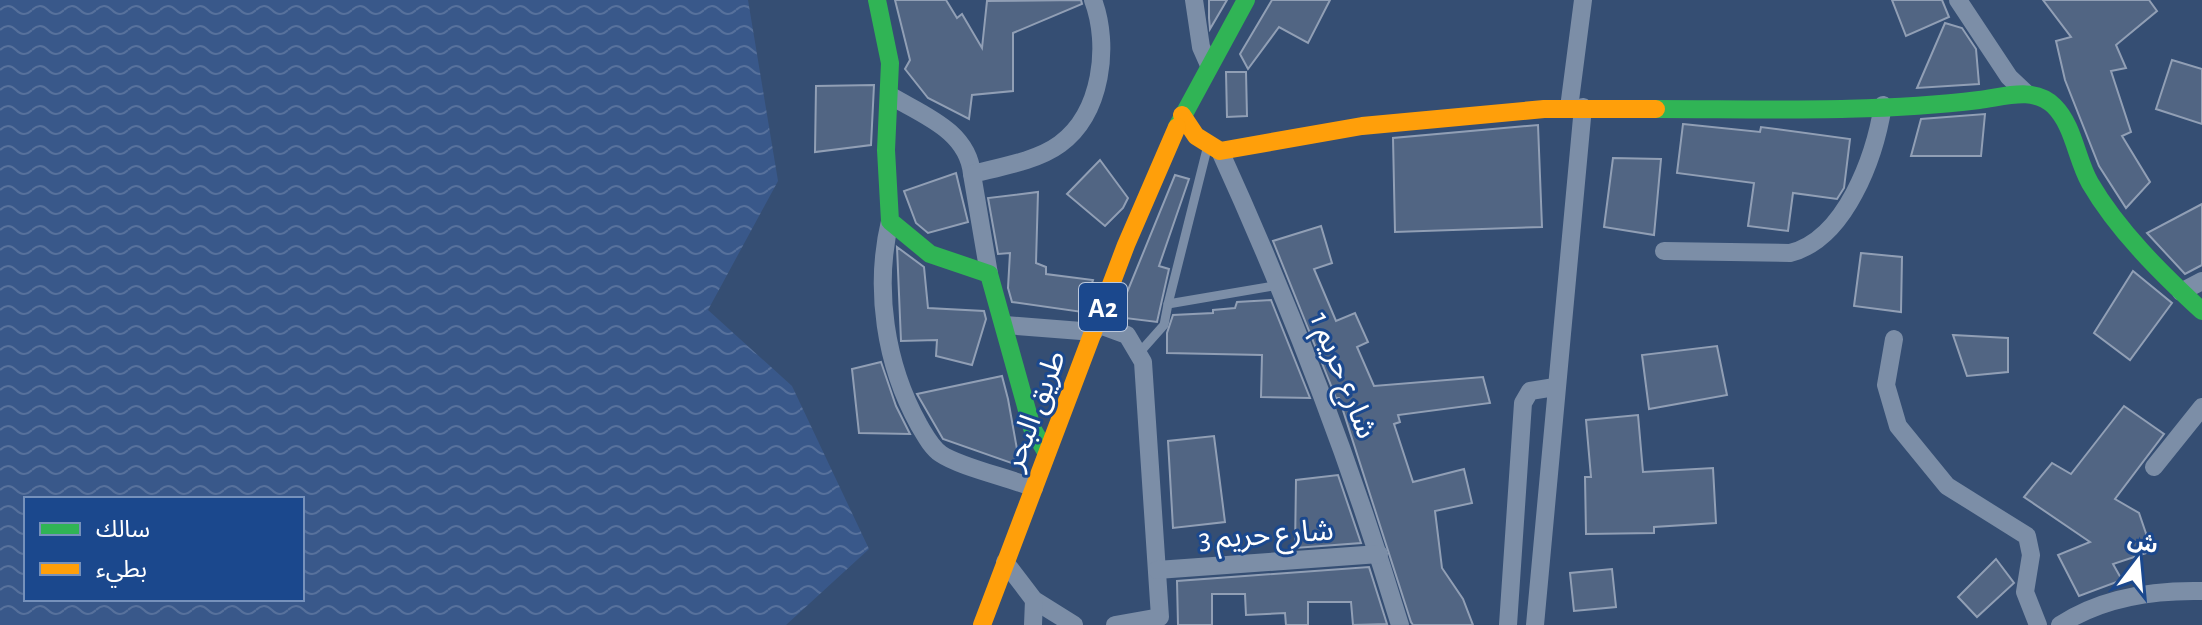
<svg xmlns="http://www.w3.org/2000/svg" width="2202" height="625" font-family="'Alegreya Sans','Noto Sans Arabic',sans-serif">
<defs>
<pattern id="water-waves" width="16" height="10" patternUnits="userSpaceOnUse" patternTransform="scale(2)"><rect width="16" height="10" fill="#39588a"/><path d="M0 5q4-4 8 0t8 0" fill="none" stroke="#57719c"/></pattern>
</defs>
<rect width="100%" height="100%" fill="#354e73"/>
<path fill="url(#water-waves)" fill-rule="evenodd" d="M0 0H748L778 181 708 310 792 386 869 549 786 625H0ZM26 499H302V599H26Z"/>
<g fill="#516583" stroke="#919fb5" stroke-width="2">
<path d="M895 0H946L957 18 962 14 982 48 987 1 1081 0 1082 4 1013 33V91L972 95 969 119 928 98 905 69 910 60Z"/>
<path d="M1209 0H1227L1210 29 1209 18Z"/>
<path d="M1272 0H1330L1308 43 1279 27 1248 69 1240 54Z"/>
<path d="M1892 0H1942L1949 17 1906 36Z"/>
<path d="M2043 0H2149L2157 11 2116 45 2126 68 2111 71 2131 132 2122 136 2150 182 2126 208 2099 166 2065 80 2056 41 2071 37Z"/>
<path d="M1945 23 1962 28 1976 49 1979 84 1917 88Z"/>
<path d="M2172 60 2202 69V124L2156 109Z"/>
<path d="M1226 72H1246L1247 116 1227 117Z"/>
<path d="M874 85 871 145 815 152 816 86Z"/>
<path d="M1985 114 1981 156H1911L1921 119Z"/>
<path d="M1683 124 1760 132 1761 127 1850 139 1844 188 1837 199 1793 193 1788 231 1748 226 1754 183 1677 173Z"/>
<path d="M1538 125 1542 227 1395 232 1393 138Z"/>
<path d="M1613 158 1661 159 1654 235 1604 227Z"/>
<path d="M1100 160 1128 198 1123 208 1105 226 1067 194Z"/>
<path d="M956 173 968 222 928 233 916 223 904 191Z"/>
<path d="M1175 175 1189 179 1159 266 1169 269 1157 322 1117 317Z"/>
<path d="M1038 192 1036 263 1046 267V274L1093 280 1082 312 1012 302 1008 288 1010 253 998 254 988 198Z"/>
<path d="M2202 204V265L2185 274 2147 233Z"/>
<path d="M1321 226 1332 263 1314 269 1336 321 1355 313 1368 342 1357 347 1374 386 1483 377 1490 403 1398 415 1400 422 1394 424 1413 482 1464 469 1472 503 1435 511 1442 568 1463 599 1473 625H1413L1411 622 1339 398H1336L1273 241Z"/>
<path d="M897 247 924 267 928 308 984 311 986 319 972 365 936 356 937 340 901 341Z"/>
<path d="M1861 253 1902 257 1901 312 1854 306Z"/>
<path d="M2133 271 2172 303 2130 360 2094 333Z"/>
<path d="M1271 300 1310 398 1261 397 1262 355 1167 353V333L1173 315 1213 313V310L1235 308 1237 302Z"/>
<path d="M1953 335 2008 338V372L1967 376Z"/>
<path d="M1717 346 1727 395 1649 409 1642 355Z"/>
<path d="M881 362 896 406 910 434 859 433 852 369Z"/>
<path d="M1002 376 1008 399 1020 466 943 439 917 394Z"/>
<path d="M2124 406 2164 434 2115 499 2139 513 2152 551 2113 564 2122 580 2079 596 2058 555 2090 542 2024 497 2052 463 2071 474Z"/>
<path d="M1638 415 1643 472 1713 468 1716 523 1654 527V533L1586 534 1585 477H1591L1586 420Z"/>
<path d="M1214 436 1225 522 1173 528 1168 441Z"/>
<path d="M1338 475 1361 543 1295 548 1296 480Z"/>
<path d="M1996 559 2014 583 1977 617 1958 597Z"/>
<path d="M1369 567 1387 624 1353 625 1351 602H1308V625H1286L1285 613 1246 615 1245 594H1212V625H1178L1177 581Z"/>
<path d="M1612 569 1616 607 1574 611 1570 573Z"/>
</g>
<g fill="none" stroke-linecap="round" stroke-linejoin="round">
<g stroke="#7c8ea7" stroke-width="9">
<path d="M1168 304 1208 145"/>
<path d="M1140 352 1164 325 1168 304 1279 285"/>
</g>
<g stroke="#7c8ea7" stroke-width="18">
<path d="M1194 0 1201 47 1209 65"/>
<path d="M1958 0 2009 77 2026 93"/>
<path d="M891 96C923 115 968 131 972 174"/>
<path d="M1569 108 1583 0"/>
<path d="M1220 151C1290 305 1351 463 1400 625"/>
<path d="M890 221C874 288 885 364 919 425 925 435 931 447 941 454 960 467 1010 478 1034 488"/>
<path d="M1664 251 1790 253C1846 239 1875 156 1883 105"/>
<path d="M989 274 972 174C1000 167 1037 161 1060 144 1102 113 1110 45 1093 0"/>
<path d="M2181 292 2202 281"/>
<path d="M1097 324 1127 335 1143 362 1160 617 1115 625"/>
<path d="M1005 325 1094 332"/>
<path d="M1894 339 1886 385 1898 426 1947 486 2027 536 2031 555 2025 592 2038 625"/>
<path d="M2154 467 2202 407"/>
<path d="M1005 562 1034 600 1074 625"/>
<path d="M1157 570 1379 554"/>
<path d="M1033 625 1034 600"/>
<path d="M1508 625 1523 403 1530 391 1555 387"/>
<path d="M1535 625 1583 107"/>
<path d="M2060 625C2101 598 2154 590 2202 591"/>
</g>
<g stroke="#30b455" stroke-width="18">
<path d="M877 0 890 63 886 150 890 221 930 254 989 274 1032 428 1046 452"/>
<path d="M1656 109C1764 109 1872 113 1979 100 2004 97 2034 86 2054 106 2074 126 2076 158 2090 183 2118 231 2162 274 2202 311"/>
<path d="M1177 127 1246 0"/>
</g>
<g stroke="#ff9f0a" stroke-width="18">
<path d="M1182 115 1196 136 1220 151 1362 126 1544 109H1656"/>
<path d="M982 625 1126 245 1177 127"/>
</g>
</g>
<g text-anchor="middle" stroke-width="6" stroke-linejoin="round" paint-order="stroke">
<rect fill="#1b488d" stroke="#bbc8dd" stroke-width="2" x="1079" y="283" width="48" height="48" rx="6"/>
<g font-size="28" font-weight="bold" fill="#fff">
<text x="1103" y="317">A2</text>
</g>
<g font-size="30" fill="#fff" stroke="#1b488d">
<text transform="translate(1344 375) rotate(68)" y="10">شارع حريم 1</text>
<text transform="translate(1034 410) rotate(-69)" y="10">طريق البحر</text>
<text transform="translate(1266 534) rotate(-4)" y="10">شارع حريم 3</text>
</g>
</g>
<rect x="24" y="497" width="280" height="104" fill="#1b488d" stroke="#7691bb" stroke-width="2"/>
<rect x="40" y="523" width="40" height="12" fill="#30b455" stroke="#7691bb" stroke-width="2"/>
<text x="96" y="537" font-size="24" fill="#ffffff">سالك</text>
<rect x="40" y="563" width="40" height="12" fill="#ff9f0a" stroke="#7691bb" stroke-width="2"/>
<text x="96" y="577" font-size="24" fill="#ffffff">بطيء</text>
<g transform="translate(2138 561) rotate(16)" stroke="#1b488d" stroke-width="6" paint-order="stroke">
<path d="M0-6L14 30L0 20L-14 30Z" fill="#ffffff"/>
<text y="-12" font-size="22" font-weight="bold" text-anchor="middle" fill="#ffffff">ش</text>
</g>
</svg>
